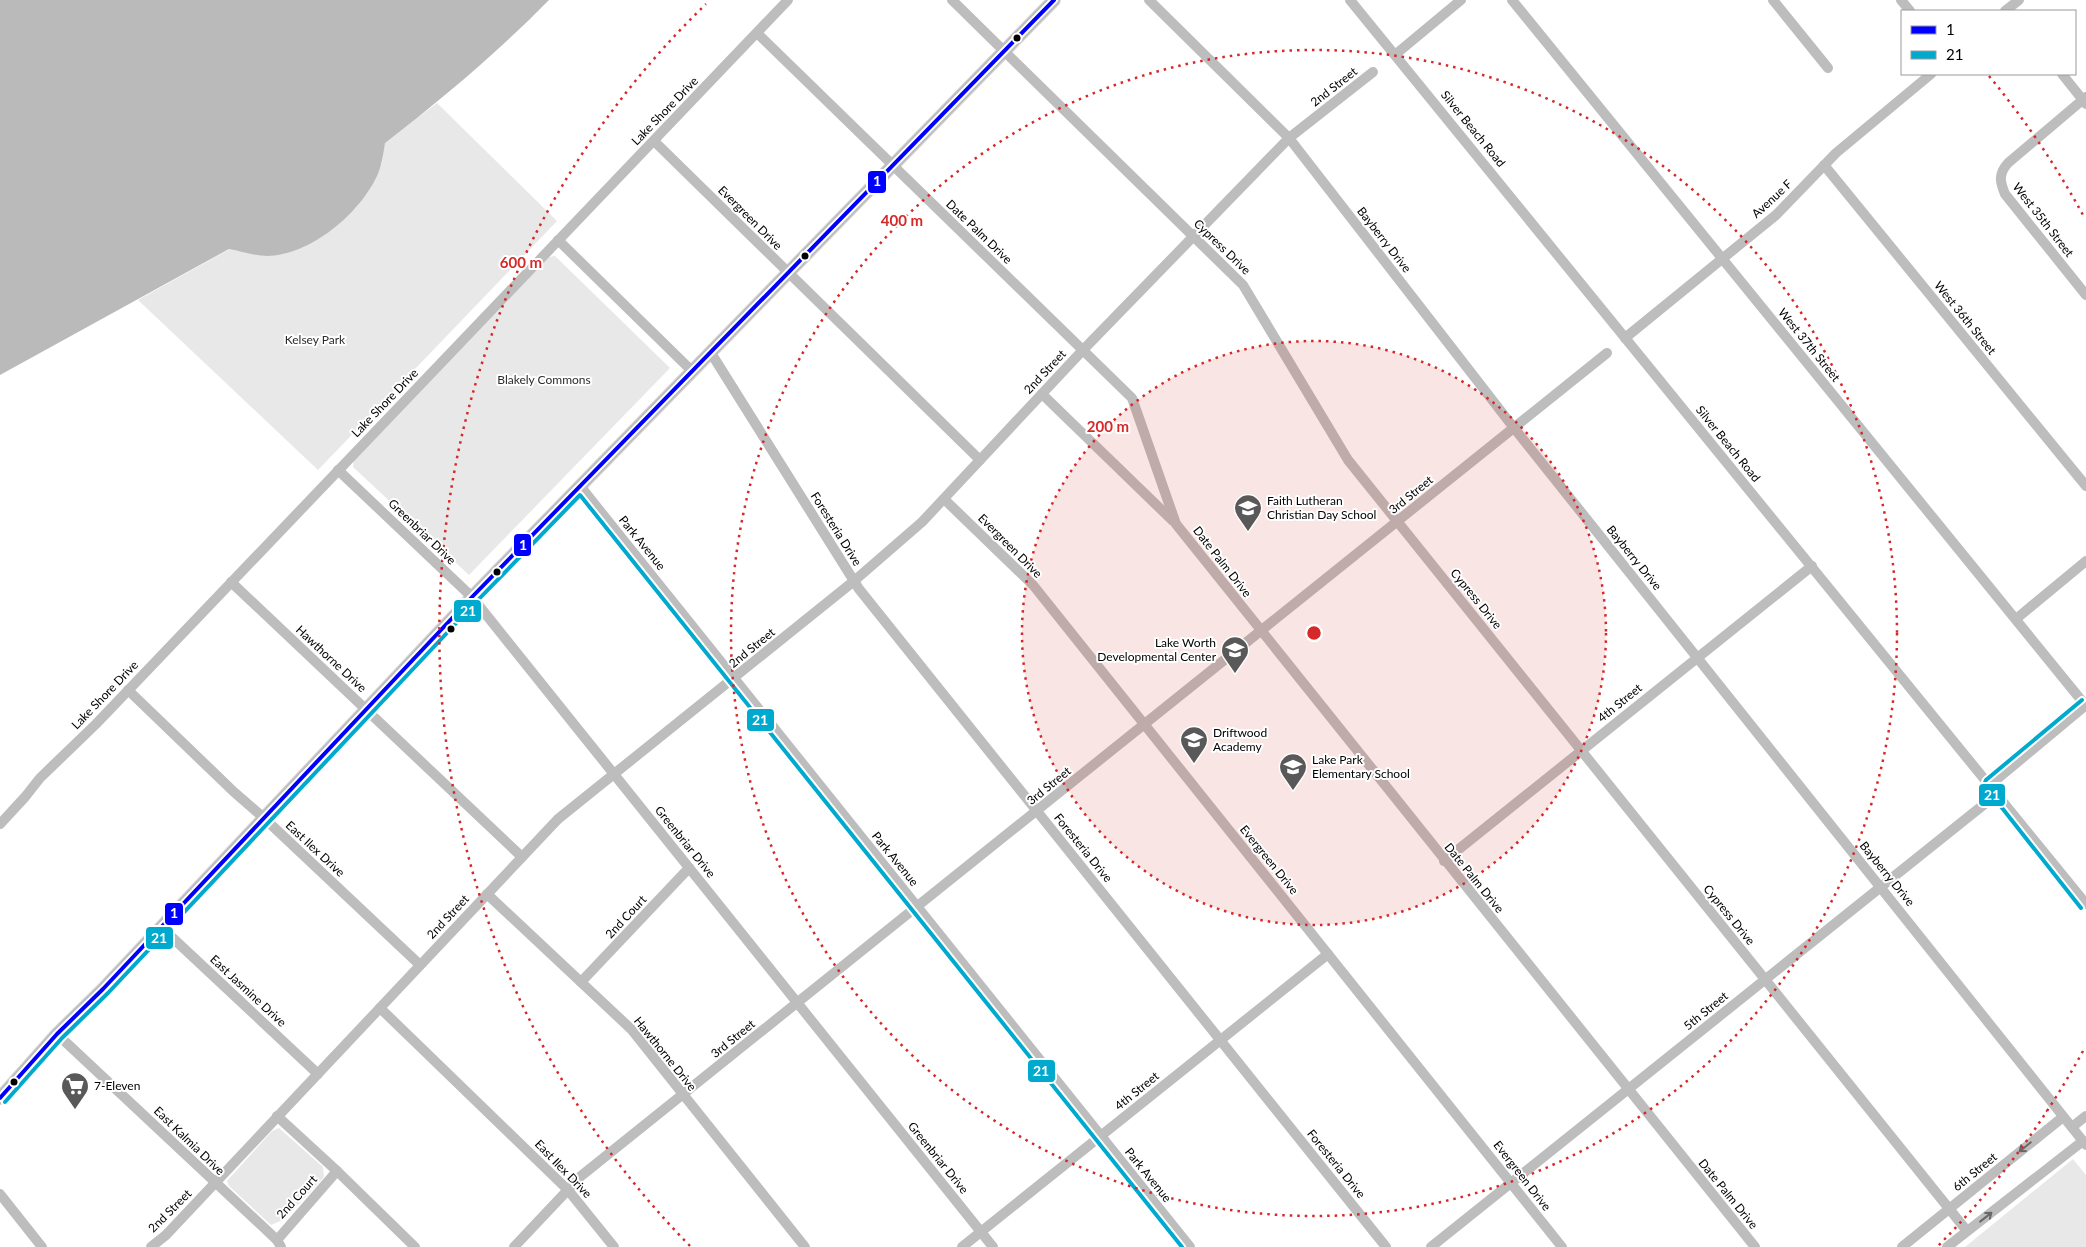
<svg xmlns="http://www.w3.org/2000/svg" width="2086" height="1247" font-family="Lato,sans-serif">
<rect width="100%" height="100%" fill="#fff"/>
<g fill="#e8e8e8">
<path d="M437 103 557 221 318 470 138 300 230 249 266 256 285 253 305 245 332 230 358 205 376 177 382 163 384 143Z"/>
<path d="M555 256 670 368 469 575 353 467 354 460 549 257Z"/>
<path d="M279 1128 323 1167 324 1177 285 1219 271 1225 229 1186 227 1181 272 1131Z"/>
<path d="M2073 1159 2086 1175V1247H1965Z"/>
</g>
<path fill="#bababa" d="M0 0H549C498 52 442 99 385 143 383 155 382 165 377 176 359 214 311 255 267 256 255 256 241 251 229 249L0 375Z"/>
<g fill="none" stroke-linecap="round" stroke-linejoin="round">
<g stroke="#dbdbdb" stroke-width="14">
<path id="major" d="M0 1098 57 1034 103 989 472 597 1054 0"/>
</g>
<g stroke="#bdbdbd" stroke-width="10">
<path d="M952 0 1243 285 1348 460 1967 1231"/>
<path d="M1149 0 1289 138 1514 428 2086 1145"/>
<path d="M1350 0 2086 904"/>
<path d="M1512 0 2086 706"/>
<path d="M1773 0 1828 68"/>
<path d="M1901 0 1910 11"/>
<path d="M2005 11 2019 0"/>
<path d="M757 33 1132 398 1176 524 1755 1247"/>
<path d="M1396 54 1461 0"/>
<path d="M2062 74 2086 104"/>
<path d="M2086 97 2008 163C1998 174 2000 182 2005 194L2086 295"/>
<path d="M654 141 980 460"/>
<path d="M1824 165 2086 486"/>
<path d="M558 240 692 371"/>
<path d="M1625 338 1776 215 1836 153 1931 74"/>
<path d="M711 353 859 589 1386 1247"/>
<path d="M1042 394 1173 521"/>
<path d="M338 470 472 597 993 1247"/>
<path d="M580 486 1190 1247"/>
<path d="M944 499 1033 585 1562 1247"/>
<path d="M231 582 522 857"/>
<path d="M2016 619 2086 561"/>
<path d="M128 690 234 792 264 818 420 965"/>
<path d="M1990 785 2086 705"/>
<path d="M0 824 25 797 40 778 96 724 788 0"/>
<path d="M1444 861 1812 566"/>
<path d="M487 894 631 1029 805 1247"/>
<path d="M161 927 318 1074"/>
<path d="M581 982 689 868"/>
<path d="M380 1008 568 1190 614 1247"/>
<path d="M57 1034 277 1240 281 1247"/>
<path d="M277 1116 337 1171 415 1247"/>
<path d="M2072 1127 2086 1116"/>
<path d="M0 1194 42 1247"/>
<path d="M277 1240 337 1171"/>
<path d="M151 1247 166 1235 558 819 854 581 922 522 1082 351 1289 138 1373 72"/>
<path d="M514 1247 581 1176 1607 353"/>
<path d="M962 1247 1328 954"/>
<path d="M1431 1247 1997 794"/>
<path d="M1902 1247 2063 1117"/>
<path d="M1947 1247 2083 1141"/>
</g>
<use href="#major" stroke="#bdbdbd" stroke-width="12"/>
<g stroke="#fff" stroke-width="8">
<path id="bus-1" d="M0 1098 57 1034 103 989 472 597 1054 0"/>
</g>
<g stroke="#fff" stroke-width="8">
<g id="bus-2">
<path d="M2081 908 1984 785 1986 780 2082 700"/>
<path d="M5 1102 62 1038 108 993 477 601 580 495 1182 1247"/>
</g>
</g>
<use href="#bus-1" stroke="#00f" stroke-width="4"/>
<use href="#bus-2" stroke="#00a9ce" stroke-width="4"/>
</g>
<defs><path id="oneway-shaft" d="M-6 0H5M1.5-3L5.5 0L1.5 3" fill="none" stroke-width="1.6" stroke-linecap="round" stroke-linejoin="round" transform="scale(1.25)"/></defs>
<g stroke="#686868">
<use href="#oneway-shaft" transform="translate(2025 1147) rotate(141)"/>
<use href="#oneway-shaft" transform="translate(1986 1217) rotate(-38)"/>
</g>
<circle cx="1314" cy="633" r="292" fill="#d62828" fill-opacity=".12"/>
<g fill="none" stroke="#d62828" stroke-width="2.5" stroke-dasharray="2.5 5">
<circle cx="1314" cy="633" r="292"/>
<circle cx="1314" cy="633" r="583"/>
<path d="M2083 1051A875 875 0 0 1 1938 1246M690 1246A875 875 0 0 1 706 4M1989 76A875 875 0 0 1 2083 215"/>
</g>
<defs>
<g id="school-pin" transform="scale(1.4375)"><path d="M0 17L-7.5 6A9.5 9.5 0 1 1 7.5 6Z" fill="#595959" stroke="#fff"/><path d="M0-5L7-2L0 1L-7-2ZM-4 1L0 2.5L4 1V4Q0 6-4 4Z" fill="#fff"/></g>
<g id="supermarket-pin" transform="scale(1.4375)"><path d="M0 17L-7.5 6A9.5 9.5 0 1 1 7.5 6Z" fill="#595959" stroke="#fff"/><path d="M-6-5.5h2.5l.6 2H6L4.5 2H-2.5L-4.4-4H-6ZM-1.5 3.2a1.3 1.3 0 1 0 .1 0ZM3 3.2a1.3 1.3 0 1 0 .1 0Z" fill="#fff"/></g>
</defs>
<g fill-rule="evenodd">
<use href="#school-pin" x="1248" y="508"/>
<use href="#school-pin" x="1235" y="650"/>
<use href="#school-pin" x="1194" y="740"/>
<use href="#school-pin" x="1293" y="767"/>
<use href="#supermarket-pin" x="75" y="1086"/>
</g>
<g fill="#000" stroke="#fff" stroke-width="2">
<circle cx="1017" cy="38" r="4.5"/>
<circle cx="805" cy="256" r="4.5"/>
<circle cx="497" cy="572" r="4.5"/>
<circle cx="451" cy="629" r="4.5"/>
<circle cx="14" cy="1082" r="4.5"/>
</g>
<g text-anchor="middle" stroke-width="4" stroke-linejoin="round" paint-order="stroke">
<g font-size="12" fill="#000" stroke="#fff">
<text transform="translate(1334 87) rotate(-38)" y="4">2nd Street</text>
<text transform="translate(665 111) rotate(-46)" y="4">Lake Shore Drive</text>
<text transform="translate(1473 129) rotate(51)" y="4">Silver Beach Road</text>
<text transform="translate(1772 199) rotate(-43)" y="4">Avenue F</text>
<text transform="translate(750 218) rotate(45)" y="4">Evergreen Drive</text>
<text transform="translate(2043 220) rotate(52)" y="4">West 35th Street</text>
<text transform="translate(979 232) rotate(44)" y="4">Date Palm Drive</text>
<text transform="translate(1384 240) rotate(52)" y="4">Bayberry Drive</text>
<text transform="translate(1222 247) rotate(44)" y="4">Cypress Drive</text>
<text transform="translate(1965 318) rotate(51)" y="4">West 36th Street</text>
<text transform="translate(1809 345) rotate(51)" y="4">West 37th Street</text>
<text transform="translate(1045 372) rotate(-47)" y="4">2nd Street</text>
<text transform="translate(385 403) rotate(-46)" y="4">Lake Shore Drive</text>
<text transform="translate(1728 444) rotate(51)" y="4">Silver Beach Road</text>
<text transform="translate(1411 495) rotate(-39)" y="4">3rd Street</text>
<text transform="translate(836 529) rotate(58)" y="4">Foresteria Drive</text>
<text transform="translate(422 532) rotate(44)" y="4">Greenbriar Drive</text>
<text transform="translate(642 543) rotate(51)" y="4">Park Avenue</text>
<text transform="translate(1010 546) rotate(45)" y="4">Evergreen Drive</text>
<text transform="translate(1634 558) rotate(51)" y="4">Bayberry Drive</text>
<text transform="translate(1222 562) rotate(52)" y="4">Date Palm Drive</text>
<text transform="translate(1476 599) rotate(51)" y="4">Cypress Drive</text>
<text transform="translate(752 648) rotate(-39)" y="4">2nd Street</text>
<text transform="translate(331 659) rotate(43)" y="4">Hawthorne Drive</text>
<text transform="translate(105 695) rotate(-46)" y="4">Lake Shore Drive</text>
<text transform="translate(1620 703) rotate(-39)" y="4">4th Street</text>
<text transform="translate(1049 786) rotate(-39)" y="4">3rd Street</text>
<text transform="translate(685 842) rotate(51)" y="4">Greenbriar Drive</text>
<text transform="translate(1083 848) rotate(51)" y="4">Foresteria Drive</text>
<text transform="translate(315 849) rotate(43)" y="4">East Ilex Drive</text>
<text transform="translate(895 859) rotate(51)" y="4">Park Avenue</text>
<text transform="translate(1269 860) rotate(51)" y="4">Evergreen Drive</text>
<text transform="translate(1887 874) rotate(51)" y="4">Bayberry Drive</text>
<text transform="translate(1474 878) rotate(51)" y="4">Date Palm Drive</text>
<text transform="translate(1729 915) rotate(51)" y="4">Cypress Drive</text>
<text transform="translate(448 917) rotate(-47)" y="4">2nd Street</text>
<text transform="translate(626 917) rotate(-47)" y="4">2nd Court</text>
<text transform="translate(248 991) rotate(43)" y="4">East Jasmine Drive</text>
<text transform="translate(1706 1011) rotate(-39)" y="4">5th Street</text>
<text transform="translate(733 1039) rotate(-39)" y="4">3rd Street</text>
<text transform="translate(665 1054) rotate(51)" y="4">Hawthorne Drive</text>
<text transform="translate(1137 1091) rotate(-39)" y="4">4th Street</text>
<text transform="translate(189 1141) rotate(44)" y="4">East Kalmia Drive</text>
<text transform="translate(938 1158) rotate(51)" y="4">Greenbriar Drive</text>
<text transform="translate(1336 1164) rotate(51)" y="4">Foresteria Drive</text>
<text transform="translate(563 1169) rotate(46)" y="4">East Ilex Drive</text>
<text transform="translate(1975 1172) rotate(-39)" y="4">6th Street</text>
<text transform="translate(1148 1175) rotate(51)" y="4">Park Avenue</text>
<text transform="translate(1522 1176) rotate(52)" y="4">Evergreen Drive</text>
<text transform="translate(1728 1194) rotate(51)" y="4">Date Palm Drive</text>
<text transform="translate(297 1197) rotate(-48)" y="4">2nd Court</text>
<text transform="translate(170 1211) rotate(-45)" y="4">2nd Street</text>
</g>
<g font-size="12" fill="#2c2c2c" stroke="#fff">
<text x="315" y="344">Kelsey Park</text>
<text x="544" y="384">Blakely Commons</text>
</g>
<g font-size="12" fill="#000" stroke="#fff" text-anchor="start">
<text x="1267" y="505">Faith Lutheran<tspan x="1267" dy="14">Christian Day School</tspan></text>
<text x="1216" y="647" text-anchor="end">Lake Worth<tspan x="1216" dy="14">Developmental Center</tspan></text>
<text x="1213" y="737">Driftwood<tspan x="1213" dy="14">Academy</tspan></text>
<text x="1312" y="764">Lake Park<tspan x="1312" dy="14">Elementary School</tspan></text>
<text x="94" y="1090">7-Eleven</text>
</g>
</g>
<circle cx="1314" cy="633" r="8" fill="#d62828" stroke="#fff" stroke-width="2.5"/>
<g font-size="15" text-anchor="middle" font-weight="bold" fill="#d62828" stroke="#fff" stroke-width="4" stroke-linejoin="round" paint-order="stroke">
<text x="902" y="226">400 m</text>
<text x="521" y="268">600 m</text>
<text x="1108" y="432">200 m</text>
</g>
<g stroke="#fff" stroke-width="2">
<rect x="867" y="170" width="20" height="24" rx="5" fill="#00f"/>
<rect x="513" y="533" width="19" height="24" rx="5" fill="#00f"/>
<rect x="453" y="599" width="29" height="24" rx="5" fill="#00a9ce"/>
<rect x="746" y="708" width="29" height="24" rx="5" fill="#00a9ce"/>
<rect x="1978" y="783" width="28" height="24" rx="5" fill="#00a9ce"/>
<rect x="164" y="902" width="20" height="24" rx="5" fill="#00f"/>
<rect x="145" y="926" width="29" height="24" rx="5" fill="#00a9ce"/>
<rect x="1027" y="1059" width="29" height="24" rx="5" fill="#00a9ce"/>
</g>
<g font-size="14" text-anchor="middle" font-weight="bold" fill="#fff">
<text x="877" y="186">1</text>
<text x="523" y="550">1</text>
<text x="468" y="616">21</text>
<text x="760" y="725">21</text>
<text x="1992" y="800">21</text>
<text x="174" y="918">1</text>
<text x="159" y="943">21</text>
<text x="1041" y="1076">21</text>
</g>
<rect x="1901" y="10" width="175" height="65" fill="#ffffff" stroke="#999999"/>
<rect x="1911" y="26" width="25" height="8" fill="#0000ff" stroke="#999999"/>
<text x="1946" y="35" font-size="15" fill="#000000">1</text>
<rect x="1911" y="51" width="25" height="8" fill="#00a9ce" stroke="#999999"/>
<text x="1946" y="60" font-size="15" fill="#000000">21</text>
</svg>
